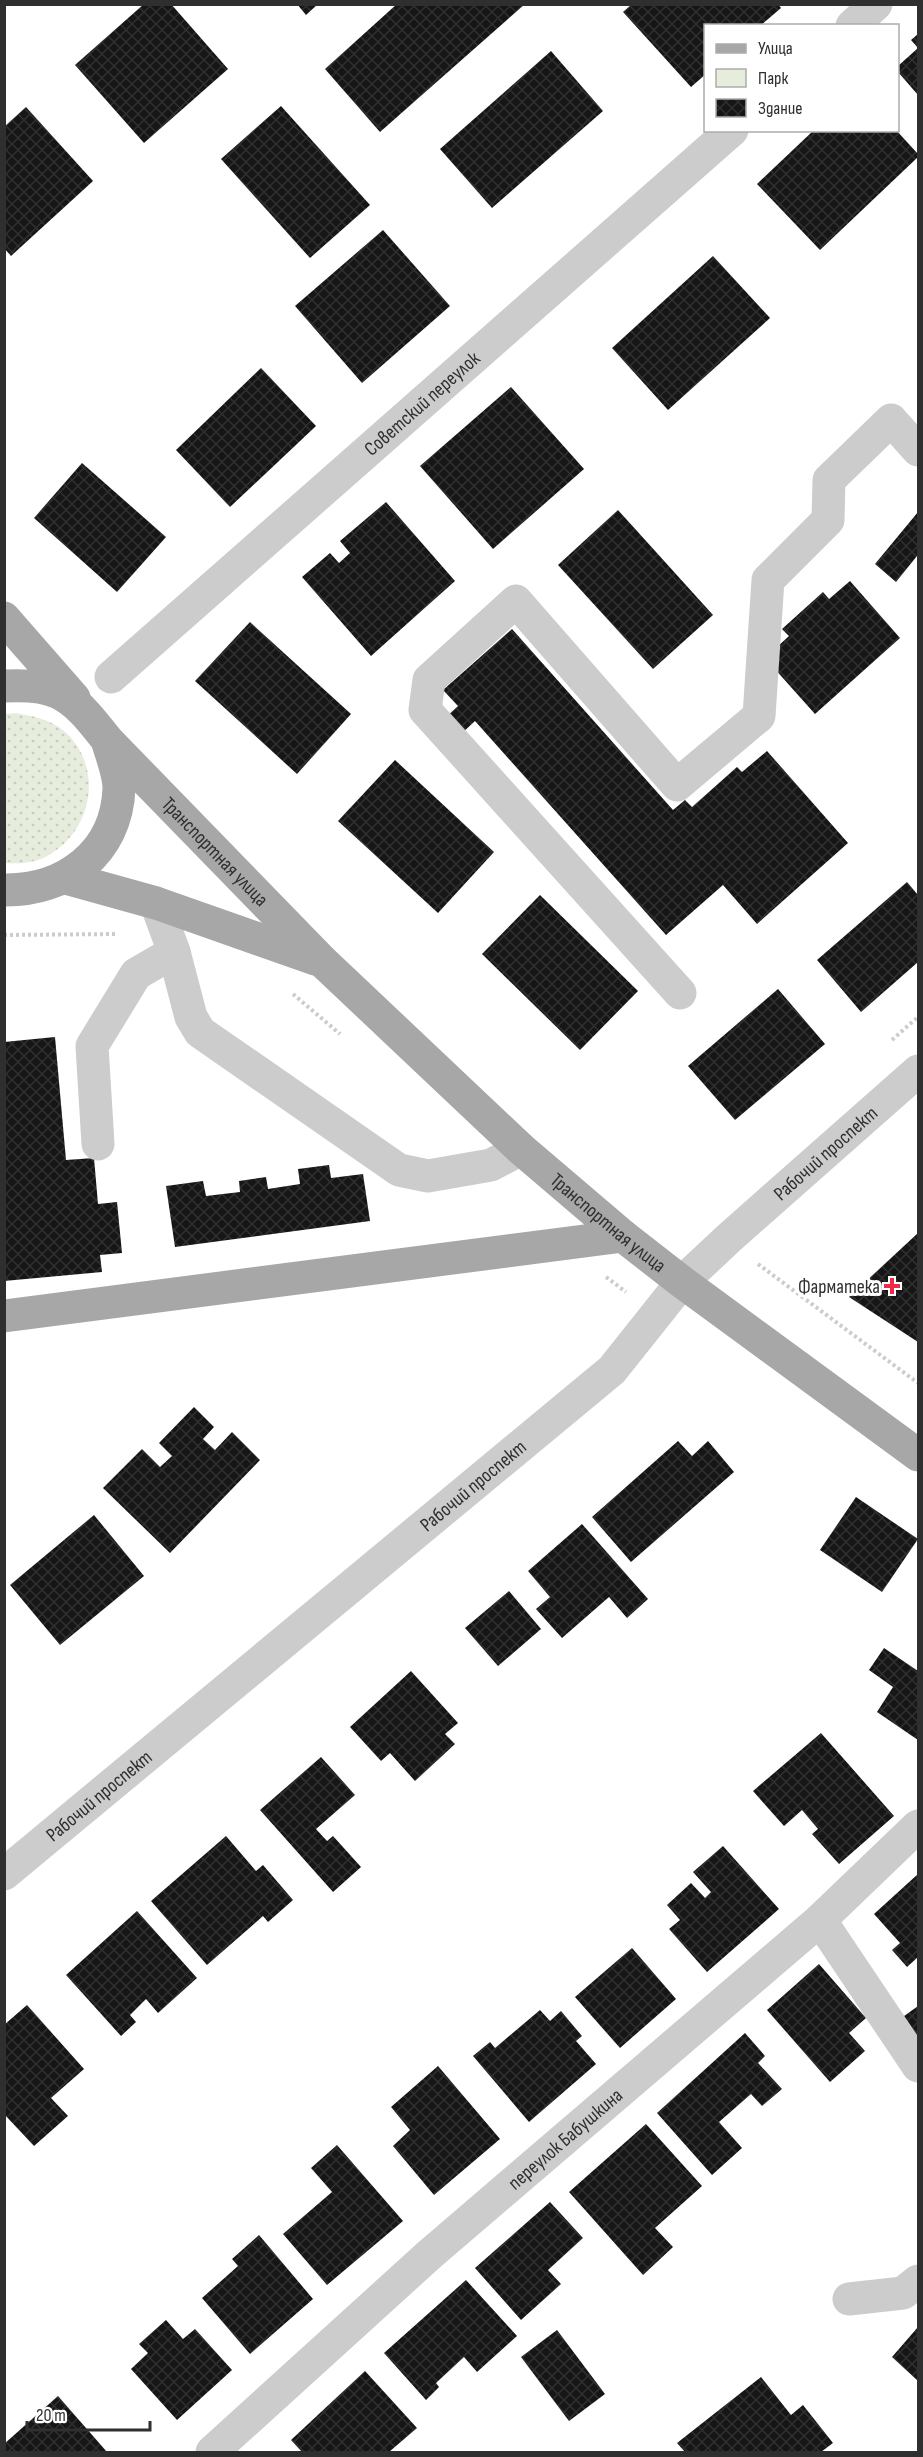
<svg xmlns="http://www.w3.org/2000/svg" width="923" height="2457" font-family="'Sofia Sans Condensed',sans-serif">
<defs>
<pattern id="green-dots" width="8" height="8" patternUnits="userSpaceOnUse" patternTransform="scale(1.5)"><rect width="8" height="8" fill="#e7eddd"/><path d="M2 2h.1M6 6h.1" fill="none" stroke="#c6ccbe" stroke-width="1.8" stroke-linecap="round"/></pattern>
<pattern id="building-cross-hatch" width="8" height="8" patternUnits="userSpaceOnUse" patternTransform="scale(1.5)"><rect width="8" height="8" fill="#161616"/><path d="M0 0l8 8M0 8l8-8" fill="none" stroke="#303030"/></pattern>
</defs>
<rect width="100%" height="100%" fill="#fff"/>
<path fill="url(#green-dots)" d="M16 713C32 716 49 719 63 730 104 765 94 829 49 855 36 863 20 864 5 863V714Z"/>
<g fill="url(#building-cross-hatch)">
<path d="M144 4H171L228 69 144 143 75 65Z"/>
<path d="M297 4H318L306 15Z"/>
<path d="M397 4H525L380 132 325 69Z"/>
<path d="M632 4H778L781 8 760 26H706V74L691 87 623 12Z"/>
<path d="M918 34V95L898 72V66L918 48 911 40Z"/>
<path d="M551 51 603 111 492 208 440 149Z"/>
<path d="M281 106 370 205 310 258 221 159Z"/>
<path d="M26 107 93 181 11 256 4 248V127Z"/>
<path d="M814 130H896L918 154V157L820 250 757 184Z"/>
<path d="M383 230 450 306 362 383 295 306Z"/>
<path d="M713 256 770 318 668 410 612 348Z"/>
<path d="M261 368 316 426 230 507 176 450Z"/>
<path d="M511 387 584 469 493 549 420 466Z"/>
<path d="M82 463 166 537 117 592 34 518Z"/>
<path d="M386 502 455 581 371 656 302 577 330 553 339 563 350 553 340 541Z"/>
<path d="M618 510 713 615 653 669 558 565Z"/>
<path d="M918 512V557L917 556 896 582 875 564Z"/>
<path d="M850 581 900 638 815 714 765 658 789 636 782 629 823 592 829 599Z"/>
<path d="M250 622 351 714 297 774 195 681Z"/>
<path d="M512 629 673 810 685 800 692 807 737 767 742 772 767 751 848 843 757 924 723 885 666 935 475 721 460 735 445 718 458 706 443 690Z"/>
<path d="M395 760 494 852 438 913 338 821Z"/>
<path d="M907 882 918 895V962L861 1012 817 960Z"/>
<path d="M540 895 638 991 580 1050 482 954Z"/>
<path d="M778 989 825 1044 735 1120 688 1066Z"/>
<path d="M55 1037 66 1160 94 1158 98 1204 117 1202 122 1253 100 1255 102 1272 4 1281V1042Z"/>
<path d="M329 1165 331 1178 363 1174 370 1221 175 1247 166 1186 203 1181 206 1196 240 1192 239 1181 266 1177 268 1189 300 1184 298 1169Z"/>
<path d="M918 1233V1342L849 1297Z"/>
<path d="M194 1407 214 1427 203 1439 215 1450 232 1432 260 1460 170 1553 103 1488 142 1449 160 1467 172 1456 159 1443Z"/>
<path d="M678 1441 692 1456 708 1441 734 1472 631 1562 592 1517Z"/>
<path d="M856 1497 918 1539 882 1592 820 1550Z"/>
<path d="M94 1515 144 1576 60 1645 10 1585Z"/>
<path d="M582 1524 648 1599 627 1618 609 1597 562 1638 536 1609 550 1597 528 1571Z"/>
<path d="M509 1591 541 1629 498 1666 465 1628Z"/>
<path d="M884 1648 918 1671V1740L877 1712 893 1687 869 1670Z"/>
<path d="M411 1671 458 1723 445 1734 455 1744 415 1781 390 1753 381 1761 350 1727Z"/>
<path d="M821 1733 894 1816 839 1864 812 1834 818 1829 802 1810 784 1826 753 1791Z"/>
<path d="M321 1757 355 1795 316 1829 327 1841 333 1836 361 1867 333 1892 260 1810Z"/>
<path d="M226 1836 256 1871 263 1865 293 1900 268 1922 263 1916 207 1965 151 1901Z"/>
<path d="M723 1846 779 1909 707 1972 669 1929 680 1920 667 1905 691 1883 705 1898 711 1892 693 1872Z"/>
<path d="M918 1874V1957L907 1967 892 1950 900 1943 874 1914Z"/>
<path d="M137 1911 197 1978 158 2013 146 1999 130 2015 136 2022 121 2036 66 1975Z"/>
<path d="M632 1948 676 1999 620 2048 575 1997Z"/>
<path d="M819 1964 866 2018 849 2033 865 2051 830 2082 767 2010Z"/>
<path d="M27 2005 84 2069 51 2098 68 2116 34 2146 4 2114V2025Z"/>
<path d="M918 2006V2044L900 2019Z"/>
<path d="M540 2010 550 2021 561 2011 582 2036 576 2041 596 2064 529 2122 473 2056 490 2042 495 2048Z"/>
<path d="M745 2033 765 2056 758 2063 782 2089 762 2106 751 2094 719 2122 742 2148 712 2175 657 2113Z"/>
<path d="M438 2066 500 2139 434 2195 393 2146 410 2130 391 2107Z"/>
<path d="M646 2124 702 2186 655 2228 673 2247 643 2275 569 2192Z"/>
<path d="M337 2145 403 2221 327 2285 283 2234 332 2192 311 2168Z"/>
<path d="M550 2202 583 2238 548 2270 561 2284 521 2320 475 2268Z"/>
<path d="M259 2235 313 2299 250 2354 202 2298 238 2266 232 2259Z"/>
<path d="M466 2280 517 2336 477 2372 464 2357 436 2383 439 2387 426 2400 384 2353Z"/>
<path d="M166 2320 183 2339 195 2329 232 2370 177 2420 131 2369 148 2353 139 2344Z"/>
<path d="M918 2327V2381L892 2357Z"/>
<path d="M557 2330 605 2394 569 2421 521 2357Z"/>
<path d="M365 2371 417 2428 389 2452H302L291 2440Z"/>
<path d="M761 2377 791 2415 803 2405 833 2443 821 2452H685L677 2443Z"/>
<path d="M58 2396 107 2452H4V2444Z"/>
</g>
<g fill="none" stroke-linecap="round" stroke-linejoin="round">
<g stroke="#ccc" stroke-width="4" stroke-dasharray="3 3" stroke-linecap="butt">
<path d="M4 935 118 934"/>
<path d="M293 994 340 1034"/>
<path d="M892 1040 918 1017"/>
<path d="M758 1264 918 1383"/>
<path d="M606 1277 626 1292"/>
</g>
<g stroke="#ccc" stroke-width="33">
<path d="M852 26 876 4"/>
<path id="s1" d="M111 677 732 130"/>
<path d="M156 903 174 952 191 1017 200 1032 399 1170 428 1176 491 1165 521 1149"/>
<path d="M680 993 425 710 429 680 516 601 677 785 759 716 768 580 828 520 829 480 891 420 918 450"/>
<path d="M98 1144 92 1046 136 974 174 952"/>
<path id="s2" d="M4 1874 612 1370 682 1282 729 1238 918 1071"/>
<path d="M820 1920 918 2066"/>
<path d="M849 2299 903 2293 918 2281"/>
<path id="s3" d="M212 2452 429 2255 820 1920 918 1826"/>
</g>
<g stroke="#a7a7a7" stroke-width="33">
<path d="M4 618 74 698"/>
<path id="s4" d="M4 686C62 683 74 698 108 741L322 961 521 1149 623 1236 682 1282 918 1455"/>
<path d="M66 878 156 903 315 959"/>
<path d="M4 890C65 891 117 853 119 788 119 774 112 757 108 743"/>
<path d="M4 1316 623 1236"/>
</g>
</g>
<path fill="#ed2b49" stroke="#fff" stroke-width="2" d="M889 1277h6v6h6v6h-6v6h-6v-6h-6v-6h6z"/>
<g text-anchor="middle" stroke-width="6" stroke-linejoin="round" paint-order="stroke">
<g font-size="20" fill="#2f2f2f" stroke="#fff">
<text dy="7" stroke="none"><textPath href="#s1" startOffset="414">Советский переулок</textPath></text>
<text dy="7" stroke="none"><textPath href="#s4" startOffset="279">Транспортная улица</textPath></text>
<text dy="7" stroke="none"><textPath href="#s2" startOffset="1095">Рабочий проспект</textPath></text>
<text dy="7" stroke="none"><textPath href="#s4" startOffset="820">Транспортная улица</textPath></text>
<text dy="7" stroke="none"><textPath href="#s2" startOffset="609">Рабочий проспект</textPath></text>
<text dy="7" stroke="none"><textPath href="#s2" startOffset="123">Рабочий проспект</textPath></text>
<text dy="7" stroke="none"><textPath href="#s3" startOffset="472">переулок Бабушкина</textPath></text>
</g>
<g font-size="20" fill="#2f2f2f" stroke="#fff" text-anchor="end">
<text x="880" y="1293">Фарматека</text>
</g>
</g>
<rect width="923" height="2457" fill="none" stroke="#2f2f2f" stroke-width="12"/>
<rect x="704" y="24" width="195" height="108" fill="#ffffff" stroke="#acacac" stroke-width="1.5"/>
<rect x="716" y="44" width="30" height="9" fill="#a7a7a7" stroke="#acacac" stroke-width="1.5"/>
<text x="758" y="54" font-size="18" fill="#2f2f2f">Улица</text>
<rect x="716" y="69" width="30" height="18" fill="#e7eddd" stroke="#acacac" stroke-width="1.5"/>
<text x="758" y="84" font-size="18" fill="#2f2f2f">Парк</text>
<rect x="716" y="99" width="30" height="18" fill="url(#building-cross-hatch)" stroke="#acacac" stroke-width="1.5"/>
<text x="758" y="114" font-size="18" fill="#2f2f2f">Здание</text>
<path d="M27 2421v9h123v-9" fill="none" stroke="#2f2f2f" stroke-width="3"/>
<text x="36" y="2421" font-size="18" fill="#2f2f2f" stroke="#ffffff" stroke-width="4.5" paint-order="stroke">20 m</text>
</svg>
